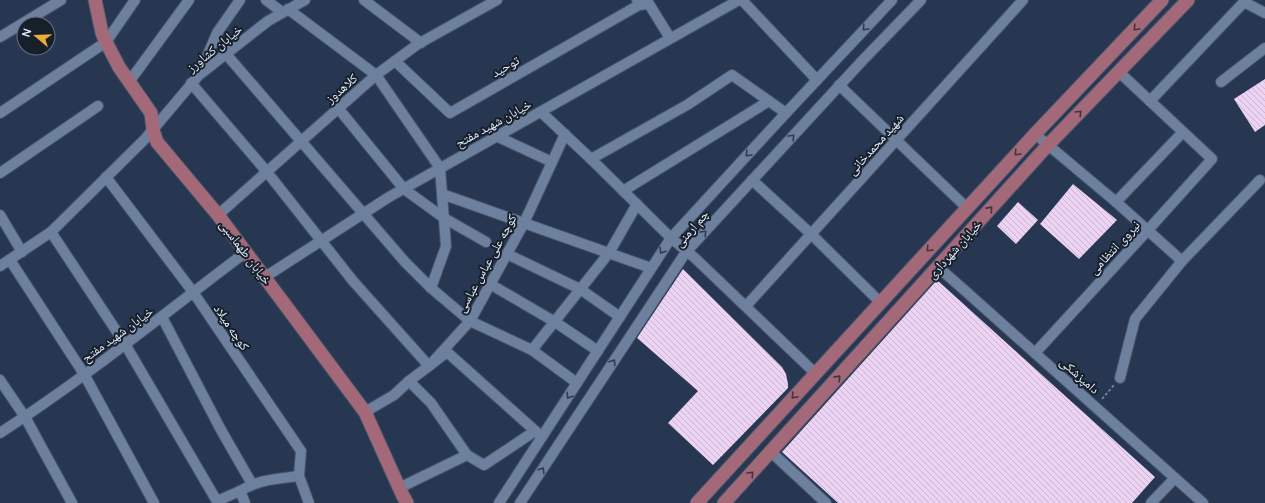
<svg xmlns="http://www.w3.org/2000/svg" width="1265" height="503" font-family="Manrope,'Noto Naskh Arabic',sans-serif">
<defs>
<pattern id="building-back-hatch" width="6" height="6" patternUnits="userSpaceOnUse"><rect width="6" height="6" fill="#edd3f3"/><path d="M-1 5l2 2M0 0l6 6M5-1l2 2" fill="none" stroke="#cbb7d2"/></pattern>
</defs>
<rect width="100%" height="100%" fill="#273752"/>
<g fill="url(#building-back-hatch)">
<path d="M1265 79V125L1255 132 1234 99Z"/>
<path d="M1073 184 1117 220 1079 259 1040 224Z"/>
<path d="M1018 202 1038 220 1016 244 997 226Z"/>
<path d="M683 269 782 367 786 374 788 384V388L713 465 668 423 698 391 637 338Z"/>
<path d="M937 280 1155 477 1132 503H838L782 452Z"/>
</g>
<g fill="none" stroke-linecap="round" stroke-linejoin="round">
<g stroke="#46546b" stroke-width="12">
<g id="minor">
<path d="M266 0 282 12"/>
<path d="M364 0 421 43"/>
<path d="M637 0 639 5 649 4 670 38"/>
<path d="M742 0 817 80"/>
<path d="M288 9 376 75 440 168 446 246 431 288"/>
<path d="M0 37 61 0"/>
<path d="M226 54 405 262 431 288 470 321 532 350 577 383"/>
<path d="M395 61 450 113 639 5"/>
<path d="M200 73 217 33 240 0"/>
<path d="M129 82 189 0"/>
<path d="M1221 82 1265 48"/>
<path d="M191 83 267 172 353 281 429 366 447 352 542 437"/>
<path d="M839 85 967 208"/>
<path d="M1150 101 1244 2 1265 13"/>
<path d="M338 108 404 189 444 218 486 242"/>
<path d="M541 112 591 159 671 238 696 259 815 373"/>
<path d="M0 113 106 42 135 0"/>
<path d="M1035 134 1116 202 1182 261"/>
<path d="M496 136 552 162"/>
<path d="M591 159 687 105 732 75 786 113"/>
<path d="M0 173 98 106"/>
<path d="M106 177 193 292 301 451 299 476 309 503"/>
<path d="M752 180 811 234 880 302"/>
<path d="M623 191 769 101"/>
<path d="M442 194 651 268"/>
<path d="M1116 202 1183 132"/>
<path d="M0 215 22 252"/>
<path d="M218 215 376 75 418 44 497 0"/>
<path d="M51 232 125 344 218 503"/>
<path d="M507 254 580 289 620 317"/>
<path d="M10 260 84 374 154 503"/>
<path d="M0 266 51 232 145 139 199 75 268 21 305 0"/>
<path d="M938 267 962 288 1203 503"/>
<path d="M265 277 389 197 739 0"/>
<path d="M490 284 555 322 598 351"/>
<path d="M746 306 1023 0"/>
<path d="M162 317 221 430 252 484"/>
<path d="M532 350 609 253 637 204"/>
<path d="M1035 353 1148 230 1212 159 1119 72"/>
<path d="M1120 378 1135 319 1182 261 1260 180"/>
<path d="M0 380 25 417 72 503"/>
<path d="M365 412 394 395 409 381 429 366 470 321 524 223 565 134"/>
<path d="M0 433C85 378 165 313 246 252"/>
<path d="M771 452 826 503"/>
<path d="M467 455 484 465 535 431"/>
<path d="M399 488 467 455 431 403 409 381"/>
<path d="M240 491C260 479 277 479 299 476"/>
<path d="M217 501 240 491 245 503"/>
<path d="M499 503 671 238 786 113 892 0"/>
<path d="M520 503 686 252 862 61 921 0"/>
<path d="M1151 503 1175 478"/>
</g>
</g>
<g stroke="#46546b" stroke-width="15">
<g id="major">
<path d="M95 0 102 33 106 42 119 67 151 113 153 130 157 142 218 215 365 412 402 494 407 503"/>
<path d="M697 503 1035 134 1162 0"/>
<path d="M724 503 1048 145 1188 0"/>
</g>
</g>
<path stroke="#818ea4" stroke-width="1.5" stroke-dasharray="3 2" stroke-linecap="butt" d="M1102 399 1114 385"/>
<use href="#minor" stroke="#6d809e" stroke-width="10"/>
<use href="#major" stroke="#a36978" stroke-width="13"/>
</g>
<defs><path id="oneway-chevron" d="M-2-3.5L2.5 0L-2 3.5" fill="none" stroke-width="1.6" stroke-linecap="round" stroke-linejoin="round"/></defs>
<g stroke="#313c4e">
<use href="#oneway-chevron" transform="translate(865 28) rotate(133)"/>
<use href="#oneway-chevron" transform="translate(792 137) rotate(-47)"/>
<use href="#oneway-chevron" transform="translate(748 154) rotate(133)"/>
<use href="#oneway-chevron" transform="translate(704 233) rotate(-47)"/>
<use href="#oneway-chevron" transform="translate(662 251) rotate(123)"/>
<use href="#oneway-chevron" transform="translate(613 362) rotate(-57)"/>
<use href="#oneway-chevron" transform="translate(569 396) rotate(123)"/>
<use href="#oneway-chevron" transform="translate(542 470) rotate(-57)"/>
</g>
<g stroke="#413542">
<use href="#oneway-chevron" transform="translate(1136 28) rotate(134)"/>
<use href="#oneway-chevron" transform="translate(1079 113) rotate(-46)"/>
<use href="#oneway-chevron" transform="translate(1017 153) rotate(133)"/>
<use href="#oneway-chevron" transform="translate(990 209) rotate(-48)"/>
<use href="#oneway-chevron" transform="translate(929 249) rotate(133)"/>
<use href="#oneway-chevron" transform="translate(838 378) rotate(-48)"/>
<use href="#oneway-chevron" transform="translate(794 396) rotate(133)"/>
<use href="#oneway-chevron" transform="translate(751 474) rotate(-47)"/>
</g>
<g text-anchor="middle" stroke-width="4" stroke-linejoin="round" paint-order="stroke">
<g font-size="13" fill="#e2edfe" stroke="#171f2b">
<text transform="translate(214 48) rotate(-39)" y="5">خیابان کشاورز</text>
<text transform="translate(505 66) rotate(-30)" y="5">توحید</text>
<text transform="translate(341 88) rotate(-41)" y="5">کلاهدوز</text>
<text transform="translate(493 123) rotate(-29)" y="5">خیابان شهید مفتح</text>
<text transform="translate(875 144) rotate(-48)" y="5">شهید محمدخانی</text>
<text transform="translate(691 228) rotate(-49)" y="5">چم ارمنی</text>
<text transform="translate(1114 247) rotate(-47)" y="5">نیروی انتظامی</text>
<text transform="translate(954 249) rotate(-48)" y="5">خیابان شهرداری</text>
<text transform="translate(246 252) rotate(53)" y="5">خیابان طهماسبی</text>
<text transform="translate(486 263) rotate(-61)" y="5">کوچه علی عباس عباسی</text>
<text transform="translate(232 327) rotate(56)" y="5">کوچه میلاد</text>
<text transform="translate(117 334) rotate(-36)" y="5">خیابان شهید مفتح</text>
<text transform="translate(1080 375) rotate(42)" y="5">دامپزشکی</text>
</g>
</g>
<g transform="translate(36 36) rotate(289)"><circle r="19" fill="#171f2b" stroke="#68717f"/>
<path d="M0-3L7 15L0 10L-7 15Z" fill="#e8ac37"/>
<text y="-6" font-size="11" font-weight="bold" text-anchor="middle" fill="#e2edfe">N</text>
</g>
</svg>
